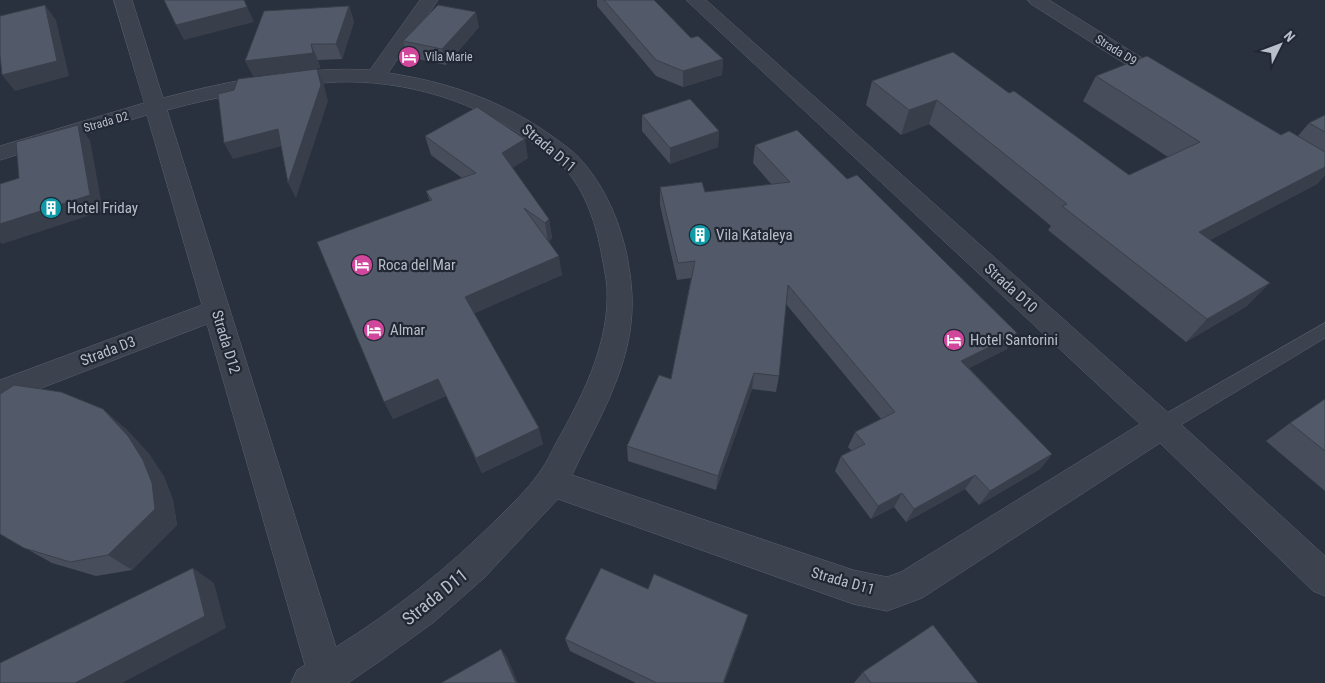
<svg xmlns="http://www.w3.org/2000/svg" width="1325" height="683" font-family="'Roboto Condensed',sans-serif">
<rect width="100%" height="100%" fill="#29313f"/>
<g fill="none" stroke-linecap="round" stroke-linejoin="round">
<g stroke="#5a616d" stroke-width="1">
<path id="lane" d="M1325 323V338L1169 432 1162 434 1155 432 1152 426 1155 420Z"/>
</g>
<g stroke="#5a616d" stroke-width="1">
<g id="street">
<path d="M114 0H132L163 98C229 81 301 66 370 70L420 0H438L388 73C449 82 506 102 556 139 565 146 575 152 582 161 605 187 620 222 627 256 632 282 634 305 630 331 622 383 594 428 572 475L853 570 887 577 901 572 1140 424 686 0H706L1173 417 1325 556V596L1313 591 1160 443 922 598 887 611 853 604 558 499 484 578 434 622 380 661 348 683H291L297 670 305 665 207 324 0 404V380L202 305 147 115 0 160V146L144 103ZM334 82C404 79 478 101 534 144 544 152 555 159 564 168 586 191 597 227 602 257 604 267 606 277 607 287 610 340 585 391 560 436 553 448 548 461 539 473 527 490 511 505 496 520 448 568 394 611 336 647L167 110C222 95 277 86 334 82Z"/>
<path d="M1028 0H1049L1174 78 1177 82 1174 86 1167 88 1160 86 1031 4Z"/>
</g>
</g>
<use href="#lane" fill="#3c434f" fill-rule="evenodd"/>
<use href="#street" fill="#3c434f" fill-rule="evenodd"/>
</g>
<g fill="#474d5b">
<path d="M597 0H654L691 38 723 59 722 75 683 87 656 76 597 6Z"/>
<path d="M349 6 354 22 342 59 318 60 320 68 253 76Z"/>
<path d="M479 27 446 65 408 57 403 41Z"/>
<path d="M1096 76 1281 135 1298 136 1309 123 1325 115V175L1317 184 1210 240 1247 306 1186 342 1048 230 1051 226 929 124 901 135 866 105 872 81 1009 93 1129 175 1168 157 1083 101Z"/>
<path d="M642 115 719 131 718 147 670 164 642 131Z"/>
<path d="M425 136 528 158 512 168 549 219 552 238 549 241 562 275 474 313 543 444 482 473 446 396 393 419 430 201 426 191 462 178 431 155Z"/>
<path d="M755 145 1007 349 969 368 1052 454 1040 469 979 505 965 489 906 522 894 507 871 519 835 471 841 456 852 451 848 447 855 432 881 419 786 304 779 376 776 392 752 389 716 490 628 461 627 446 671 379 691 278 677 280 660 205V187L705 192 772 185 753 163Z"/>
<path d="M1325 399V491L1266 441 1290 423Z"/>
<path d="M125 428 149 454 164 477 173 500 177 525 132 570 96 576 52 563 0 534Z"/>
<path d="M648 589 744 628 724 683H636L570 651 565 639Z"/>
<path d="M863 672 978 683H854Z"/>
</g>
<g fill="#393f4a">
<path d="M244 0 254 22 184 40 176 25Z"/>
<path d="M45 5 56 20 69 76 15 91 2 75Z"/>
<path d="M349 6 354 22 342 59 336 44Z"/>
<path d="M476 12 479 27 446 65 442 49Z"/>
<path d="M311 44 318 60 320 68 253 76 245 61Z"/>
<path d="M723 59 722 75 683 87V71Z"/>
<path d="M317 69 324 85 328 101 296 198 288 183Z"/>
<path d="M937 100 929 124 901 135 909 110Z"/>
<path d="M78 125 90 140 103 211 2 244 0 242V224Z"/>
<path d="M278 129 286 145 233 159 224 143Z"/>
<path d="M719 131 718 147 670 164V148Z"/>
<path d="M525 139 528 158 506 172 502 153Z"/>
<path d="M1325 167V175L1317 184 1180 256 1199 232Z"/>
<path d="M549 219 552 238 548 242 545 223Z"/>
<path d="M559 256 562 275 471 315 465 297Z"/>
<path d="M1270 283 1247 306 1186 342 1207 319Z"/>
<path d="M1017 333 1007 349 952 377 961 361Z"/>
<path d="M754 373 752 389 716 490 718 476Z"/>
<path d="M438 379 446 396 393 419 384 402Z"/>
<path d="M103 409 125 428 149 454 164 477 173 500 177 525 132 570 108 555Z"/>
<path d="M539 428 543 444 482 473 476 458Z"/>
<path d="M1052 454 1040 469 979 505 990 491Z"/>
<path d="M975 475 965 489 906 522 914 509Z"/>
<path d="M902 493 894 507 871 519 878 506Z"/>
<path d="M193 568 214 583 226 628 122 683H75Z"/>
<path d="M748 615 744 628 724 683H723Z"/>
<path d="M501 649 507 657 518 683H516Z"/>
</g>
<g fill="#525a6a" stroke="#393f4a">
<path d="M164 0H244L247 7 176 25Z"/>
<path d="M604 0H654L691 38 698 36 723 59 683 71 656 60Z"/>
<path d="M45 5 57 61 2 75 0 55V16Z"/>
<path d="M438 5 476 12 442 49 403 41Z"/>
<path d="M349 6 336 44H311L313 53 245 61 264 11Z"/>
<path d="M953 52 1009 93 1014 91 1129 175 1200 142 1096 76 1147 56 1281 135 1289 131 1325 152V167L1199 232 1270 283 1207 319 1062 206 1067 204 937 100 909 110 872 81Z"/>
<path d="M317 69 321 85 288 183 278 129 224 143 218 94 234 90 238 79Z"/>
<path d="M690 99 719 131 670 148 642 115Z"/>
<path d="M477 107 525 139 502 153 549 219 545 223 524 208 559 256 465 297 539 428 476 458 438 379 384 402 317 242 432 200 426 191 476 173 425 136Z"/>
<path d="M1325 115V132L1309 123Z"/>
<path d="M78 125 90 195 0 224V184L19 178 16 142Z"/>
<path d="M797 130 847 179 857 175 1017 333 961 361 1052 454 990 491 975 475 914 509 902 493 878 506 841 456 865 444 855 432 895 412 788 285 779 376 754 373 718 476 627 446 659 375 671 379 695 261 678 263 660 187 702 182 705 192 790 182 755 145Z"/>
<path d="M14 385 61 392 103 409 128 436 143 460 152 483 155 509 108 555 70 562 24 548 0 534V394Z"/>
<path d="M1325 399V451L1290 423Z"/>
<path d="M193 568 205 616 75 683H0V663Z"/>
<path d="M601 568 648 589 654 574 748 615 723 683H657L565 639Z"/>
<path d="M933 625 978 683H871L863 672Z"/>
<path d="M501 649 516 683H441Z"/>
</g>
<defs>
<g id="hotel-disc" transform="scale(1.125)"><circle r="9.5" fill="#d1479c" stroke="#212834"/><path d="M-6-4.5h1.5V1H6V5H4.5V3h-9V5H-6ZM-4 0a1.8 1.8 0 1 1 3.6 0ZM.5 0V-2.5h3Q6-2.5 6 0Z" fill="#fff"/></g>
<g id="building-disc" transform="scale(1.125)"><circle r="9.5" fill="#0f9aa8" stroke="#212834"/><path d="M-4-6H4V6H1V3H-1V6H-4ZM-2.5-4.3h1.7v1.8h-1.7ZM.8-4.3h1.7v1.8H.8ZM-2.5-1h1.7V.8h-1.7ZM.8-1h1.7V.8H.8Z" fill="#fff"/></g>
</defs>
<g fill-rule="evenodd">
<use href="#hotel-disc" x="409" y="57"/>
<use href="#building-disc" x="51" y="208"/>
<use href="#building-disc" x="700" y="235"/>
<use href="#hotel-disc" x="362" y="265"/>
<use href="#hotel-disc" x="374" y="330"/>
<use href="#hotel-disc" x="954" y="340"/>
</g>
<g text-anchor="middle" stroke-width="4.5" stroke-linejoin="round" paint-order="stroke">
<g font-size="12" fill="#b9bfca" stroke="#212834">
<text transform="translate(1116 50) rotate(32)" y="4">Strada D9</text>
<text transform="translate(106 122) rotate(-16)" y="4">Strada D2</text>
</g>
<g font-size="12" fill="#b9bfca" stroke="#212834" text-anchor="start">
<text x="425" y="61">Vila Marie</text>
</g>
<g font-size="15" fill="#b9bfca" stroke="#212834">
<text transform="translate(549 148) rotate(40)" y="5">Strada D11</text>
<text transform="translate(1011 288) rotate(42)" y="5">Strada D10</text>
<text transform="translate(226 342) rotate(73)" y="5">Strada D12</text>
<text transform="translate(108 351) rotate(-21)" y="5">Strada D3</text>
<text transform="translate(843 581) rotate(16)" y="5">Strada D11</text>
</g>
<g font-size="15" fill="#b9bfca" stroke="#212834" text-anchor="start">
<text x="67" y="213">Hotel Friday</text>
<text x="716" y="240">Vila Kataleya</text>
<text x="378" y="270">Roca del Mar</text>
<text x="390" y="335">Almar</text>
<text x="970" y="345">Hotel Santorini</text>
</g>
<g font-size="18" fill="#b9bfca" stroke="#212834">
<text transform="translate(435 597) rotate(-39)" y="6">Strada D11</text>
</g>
</g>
<g transform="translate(1280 45) rotate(48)" stroke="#212834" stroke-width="4" paint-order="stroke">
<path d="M0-4L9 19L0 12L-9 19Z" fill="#b9bfca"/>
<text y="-8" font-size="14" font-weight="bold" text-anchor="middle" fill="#b9bfca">N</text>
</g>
</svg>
